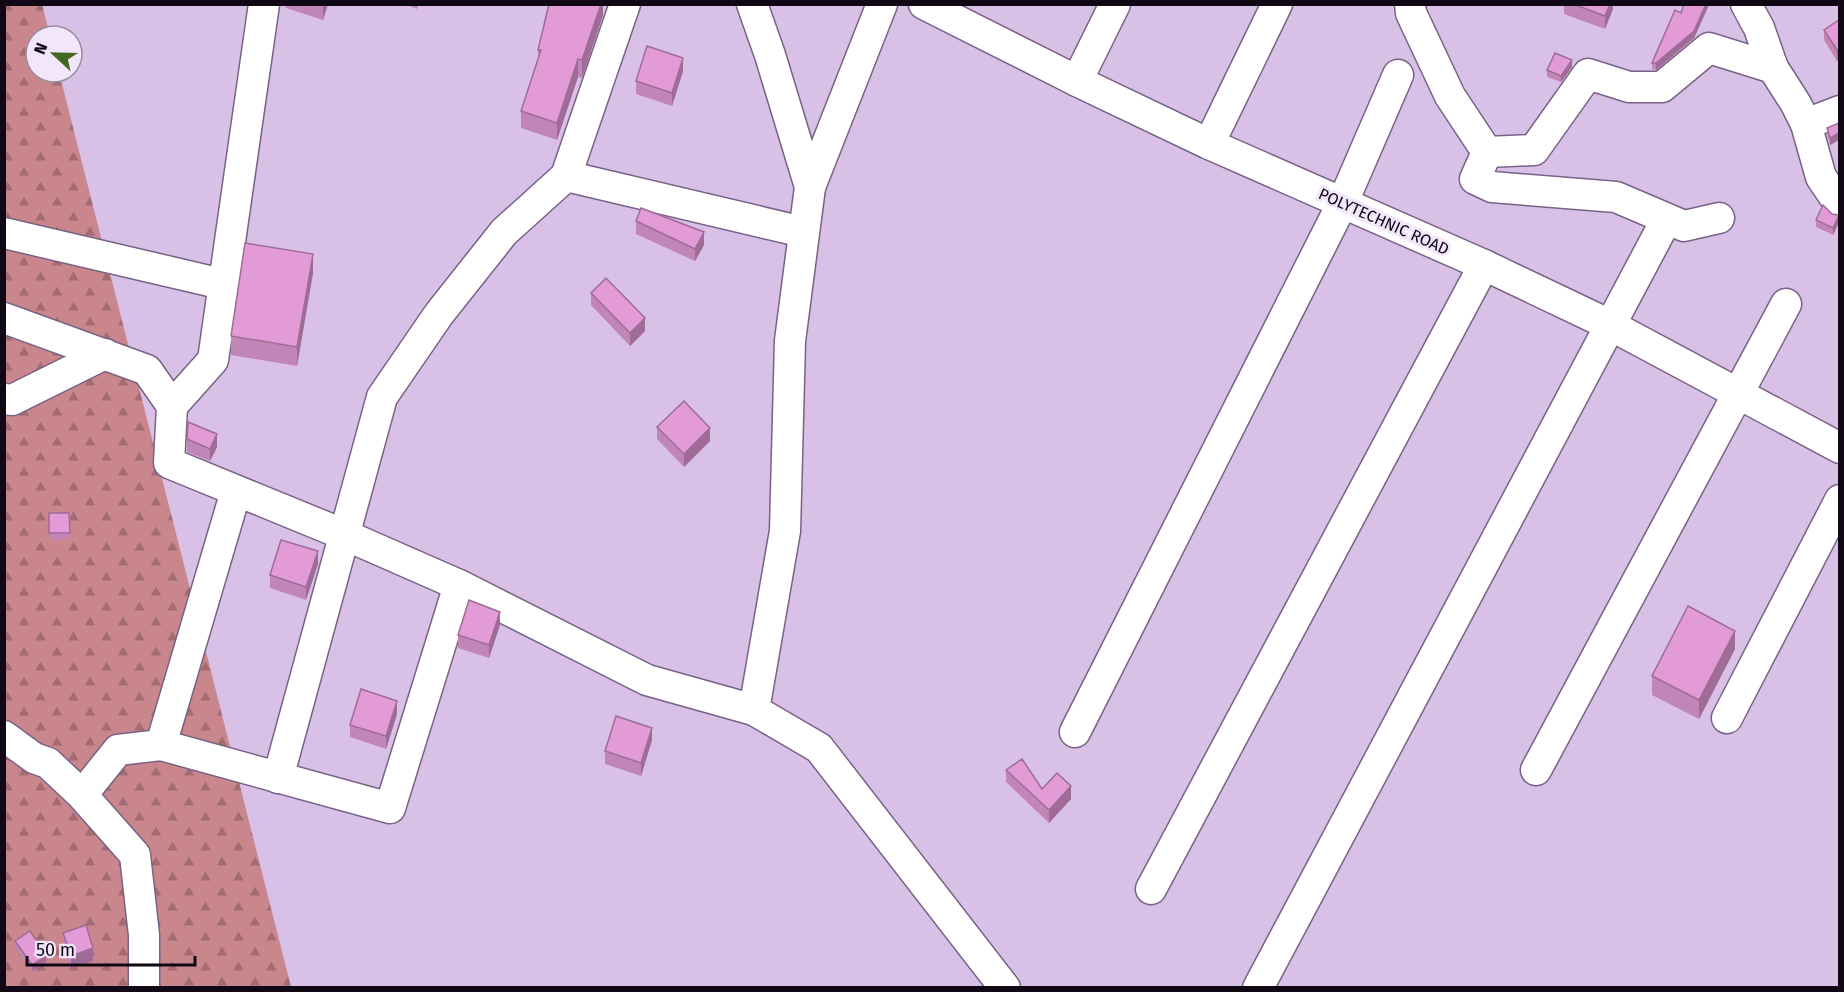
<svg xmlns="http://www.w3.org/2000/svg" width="1844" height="992" font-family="'Fira Sans',sans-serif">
<defs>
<pattern id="forest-firs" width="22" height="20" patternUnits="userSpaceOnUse" patternTransform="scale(1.5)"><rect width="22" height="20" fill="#c9868d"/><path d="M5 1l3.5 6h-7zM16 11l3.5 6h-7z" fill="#a26c72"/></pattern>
</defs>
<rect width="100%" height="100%" fill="#d8c0e7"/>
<path fill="url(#forest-firs)" d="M42 4 50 36H36V72H59L291 987 5 988 4 5Z"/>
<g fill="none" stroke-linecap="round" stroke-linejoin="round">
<g stroke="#786285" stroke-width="33">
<g id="minor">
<path d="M625 4 566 176 803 232"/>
<path d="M752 4 770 55 810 187 790 341 785 531 754 710"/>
<path d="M924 4 1077 81 1209 144 1484 265 1610 325 1840 448"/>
<path d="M1410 4 1411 13 1450 96 1487 152 1534 150 1588 74 1629 87H1662L1709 48 1773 68"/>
<path d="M1746 4 1759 28 1773 68 1796 104 1806 124 1840 111"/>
<path d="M1077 81 1115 4"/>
<path d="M1806 124 1821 177 1840 205"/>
<path d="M1209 144 1277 4"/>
<path d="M1487 152 1475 179 1492 187 1616 197 1684 226 1719 218"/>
<path d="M810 187 882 4"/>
<path d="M4 233 222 284"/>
<path d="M4 318 147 370 172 406 169 463 345 535 459 585 647 680 754 710 819 748 1005 988"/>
<path d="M4 399 12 400 105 354"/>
<path d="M172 406 213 360 264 4"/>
<path d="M1727 718 1840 500"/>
<path d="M1075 732 1343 202 1398 75"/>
<path d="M4 736 34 758 48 763 82 795"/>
<path d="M161 745 390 808 459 585"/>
<path d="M1536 770 1786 304"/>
<path d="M278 778 382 397 439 314 504 232 566 176"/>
<path d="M1151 889 1484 265"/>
<path d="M144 988V935L135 855 82 795 118 750 161 745 236 491"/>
<path d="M1258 988 1663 226"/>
</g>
</g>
<use href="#minor" stroke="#fff" stroke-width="30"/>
</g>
<g fill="#c285b8">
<path d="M286 4H328L323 20 286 8Z"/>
<path d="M405 4H419L417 9Z"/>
<path d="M603 4V15L582 78 578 77 557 140 521 128V111L538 59V50Z"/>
<path d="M1564 4H1613V9L1605 29 1564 14Z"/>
<path d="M1708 4V7L1694 38 1656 70 1652 69V63L1681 13Z"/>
<path d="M1839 20 1837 61 1824 40V30Z"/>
<path d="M1572 67 1561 82 1547 77V70Z"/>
<path d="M683 71 672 106 636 94V81Z"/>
<path d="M1839 123V140L1830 145 1827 134V128Z"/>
<path d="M1816 220 1839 222 1833 235 1816 227Z"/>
<path d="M636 221 704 245 695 261 636 234Z"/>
<path d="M313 273 297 366 231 355V336Z"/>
<path d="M591 293 645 331 630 346 591 305Z"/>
<path d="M657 427 710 441 684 467 657 439Z"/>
<path d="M187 439 217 447 210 461 187 452Z"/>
<path d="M49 513H69L70 539 49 540Z"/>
<path d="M318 564 306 600 270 588V575Z"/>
<path d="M500 625 489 658 458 648V635Z"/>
<path d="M1735 649 1699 719 1652 695V676Z"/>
<path d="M397 714 386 749 350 737V725Z"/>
<path d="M652 740 641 776 605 764V751Z"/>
<path d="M1006 770 1042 789 1071 799 1049 823 1006 782Z"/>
<path d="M63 933 93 961 71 968 63 945Z"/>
<path d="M15 941 46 962 32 971 15 947Z"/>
</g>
<g fill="#9e6c96">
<path d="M324 4H328L323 20V7Z"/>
<path d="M601 4H603V15L582 78V60Z"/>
<path d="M1610 4H1613V9L1605 29V16Z"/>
<path d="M1706 4H1708V7L1694 38 1656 70V63Z"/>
<path d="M1839 49V59L1837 61V50Z"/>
<path d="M683 58V71L672 106V93Z"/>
<path d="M578 59V77L557 140V123Z"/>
<path d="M1572 60V67L1561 82V76Z"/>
<path d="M1839 133V140L1830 145V138Z"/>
<path d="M1839 215V222L1833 235V228Z"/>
<path d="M704 232V245L695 261V249Z"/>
<path d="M313 254V273L297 366V347Z"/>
<path d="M645 318V331L630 346V333Z"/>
<path d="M710 428V441L684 467V454Z"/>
<path d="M217 434V447L210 461V449Z"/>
<path d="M318 551V564L306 600V587Z"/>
<path d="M500 612V625L489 658V645Z"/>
<path d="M1735 631V649L1699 719V700Z"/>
<path d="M397 701V714L386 749V736Z"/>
<path d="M652 728V740L641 776V763Z"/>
<path d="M1071 786V799L1049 823V810Z"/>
<path d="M93 948V961L71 968V956Z"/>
<path d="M46 955V962L32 971V965Z"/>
</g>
<g fill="#e29bd6" stroke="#9e6c96" stroke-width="1.5">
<path d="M549 4H601L582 60 578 59 557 123 521 111 541 50H538Z"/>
<path d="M1573 4H1610L1605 16Z"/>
<path d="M1684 4H1706L1694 31 1656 63H1652L1675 10 1681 13Z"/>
<path d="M1839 20V49L1837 50 1824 30Z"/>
<path d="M647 46 683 58 672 93 636 81Z"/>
<path d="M1555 53 1572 60 1561 76 1547 70Z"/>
<path d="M1839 123V133L1830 138 1827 128Z"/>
<path d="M1823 205 1832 214 1839 215 1833 228 1816 220Z"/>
<path d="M641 208 704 232 695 249 636 221Z"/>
<path d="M245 243 313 254 297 347 231 336Z"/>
<path d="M606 278 645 318 630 333 591 293Z"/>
<path d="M684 401 710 428 684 454 657 427Z"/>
<path d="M188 422 217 434 210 449 187 439Z"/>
<path d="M49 513H69L70 533H49Z"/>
<path d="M281 540 318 551 306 587 270 575Z"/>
<path d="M469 600 500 612 489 645 458 635Z"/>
<path d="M1688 606 1735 631 1699 700 1652 676Z"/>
<path d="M361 689 397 701 386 736 350 725Z"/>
<path d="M616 716 652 728 641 763 605 751Z"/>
<path d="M1022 759 1042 789 1057 773 1071 786 1049 810 1006 770Z"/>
<path d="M86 925 93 948 71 956 63 933Z"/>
<path d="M30 931 46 955 32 965 15 941Z"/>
</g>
<g text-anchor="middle" stroke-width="6" stroke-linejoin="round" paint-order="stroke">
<g font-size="16" fill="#110816" stroke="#f2e6fa">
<text transform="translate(1384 221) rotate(24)" y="6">POLYTECHNIC ROAD</text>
</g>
</g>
<rect width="1844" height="992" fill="none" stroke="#110816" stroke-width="12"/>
<g transform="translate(54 54) rotate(292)"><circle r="28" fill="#f2e6fa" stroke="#988d9f" stroke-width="1.5"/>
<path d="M0-4.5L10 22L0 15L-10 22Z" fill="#436822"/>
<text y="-9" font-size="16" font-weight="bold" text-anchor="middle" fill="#110816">N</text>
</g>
<path d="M27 956v9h168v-9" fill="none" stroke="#110816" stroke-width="3"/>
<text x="36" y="956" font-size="18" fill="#110816" stroke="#f2e6fa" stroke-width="4.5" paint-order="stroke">50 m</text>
</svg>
